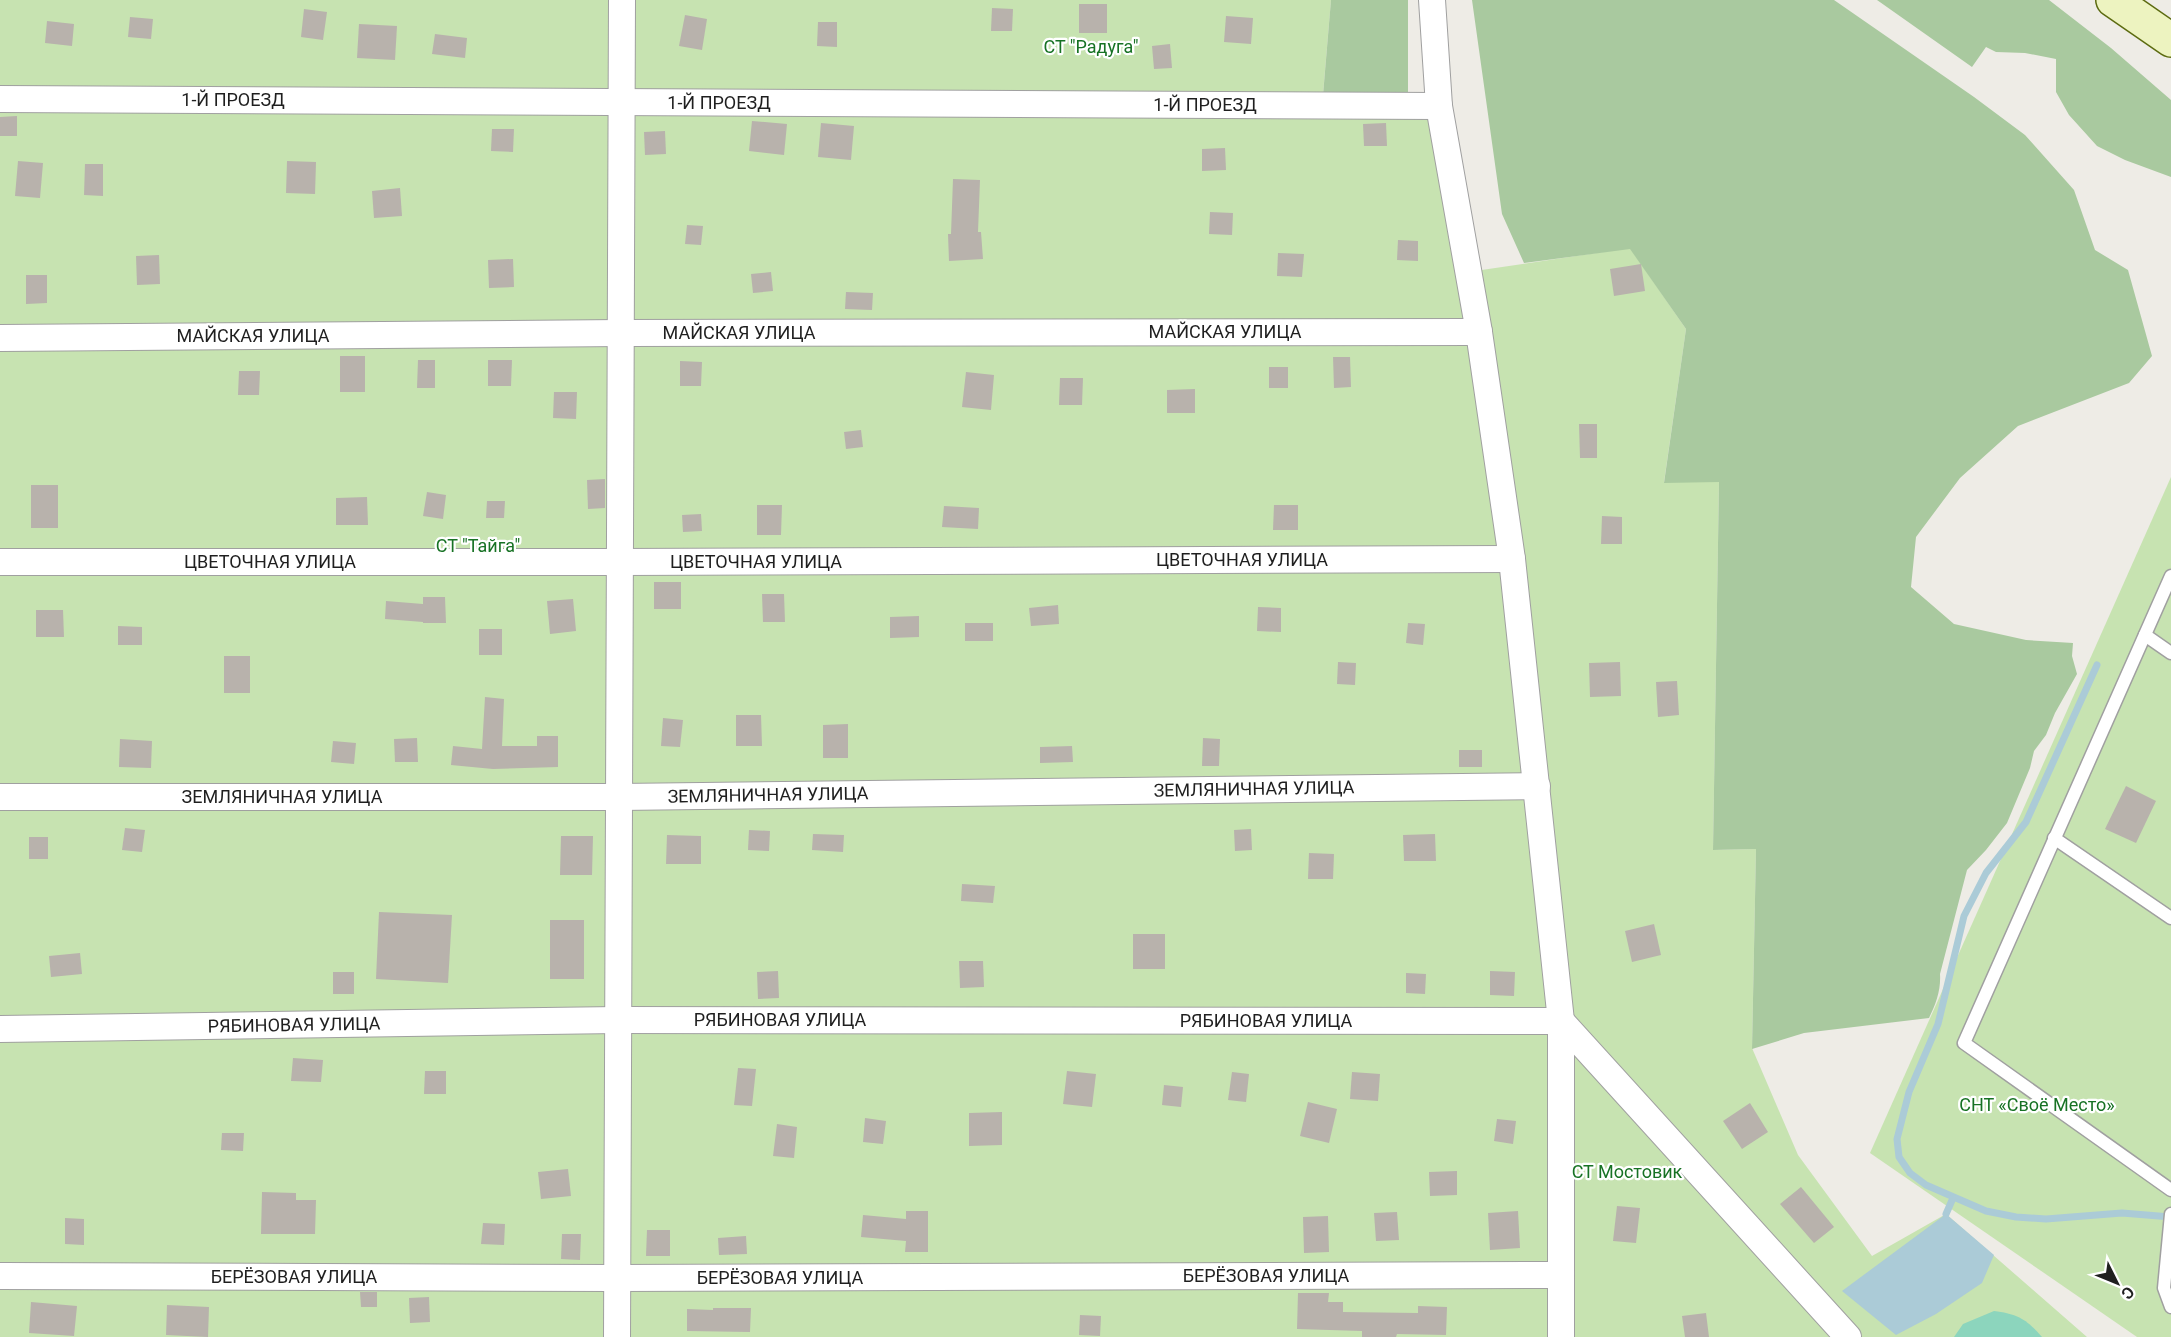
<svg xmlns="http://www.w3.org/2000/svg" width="2171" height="1337" font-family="Roboto,sans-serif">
<rect width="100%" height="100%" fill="#eeece6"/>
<g fill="#c7e3b1">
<path d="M0 0H1331L1323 94 1408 92 1407 105 1439 106 1468 272 1630 248 1686 329 1664 482 1719 481 1713 850 1756 849 1752 1048 1798 1155 1872 1256 1946 1214 2087 1337H0Z"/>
<path d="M2171 477V1337H2137L1870 1153Z"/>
</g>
<g fill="#a9c99f">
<path d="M1331 0H1408V92L1323 95Z"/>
<path d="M1472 0H1834L1974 97 2025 135 2074 190 2095 250 2128 270 2152 356 2129 383 2018 426 1960 478 1916 537 1911 587 1954 624 2026 640 2073 643 2072 656 2077 674 2055 713 2046 735 2034 751 2030 768 2007 823 1986 850 1967 870 1940 974C1941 990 1936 1004 1929 1018L1804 1033 1752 1049 1756 849 1713 850 1719 482 1664 483 1686 329 1630 249 1524 263 1502 214Z"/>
<path d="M1877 0H2049L2111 48 2171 100V177L2125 160 2097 146 2069 115 2056 92V59L2025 53 1996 52 1986 47 1972 67Z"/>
</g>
<path fill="#8cd5bd" d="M1994 1311C2018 1314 2026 1319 2042 1337H1954L1963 1324Z"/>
<path fill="#abcbd7" d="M1946 1214 1994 1255 1982 1283 1936 1314 1896 1335 1842 1291Z"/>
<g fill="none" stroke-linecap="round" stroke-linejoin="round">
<g stroke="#abcbd7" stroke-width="7">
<path d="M2097 665 2026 822 1986 873 1964 916 1938 1024 1909 1092 1897 1139 1899 1157 1910 1173 1926 1185 1986 1211 2016 1217 2046 1219 2122 1213 2171 1217"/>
<path d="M1946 1214 1953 1198"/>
</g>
</g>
<g fill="#b8b2ac">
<rect x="1079" y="4" width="28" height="29"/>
<path d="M992 8 1013 9 1012 31H991Z"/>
<path d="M304 9 327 12 323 40 301 37Z"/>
<path d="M685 15 707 19 702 50 679 46Z"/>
<path d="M1226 16 1253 18 1251 44 1224 42Z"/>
<path d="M130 17 153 19 151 39 128 37Z"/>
<path d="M47 21 74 24 72 46 45 43Z"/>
<path d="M818 22H837V47L817 46Z"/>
<path d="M359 24 397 26 395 60 357 58Z"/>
<path d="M435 34 467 38 465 58 432 54Z"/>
<path d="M1170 44 1172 68 1154 69 1152 46Z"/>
<path d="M17 116V136H0V117Z"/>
<path d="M752 121 787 124 784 155 749 151Z"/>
<path d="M821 123 854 126 851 160 818 157Z"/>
<path d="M1386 123 1387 146H1364L1363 124Z"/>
<path d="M492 129H514L513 152 491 151Z"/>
<path d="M665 131 666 154 645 155 644 132Z"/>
<path d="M1225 148 1226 170 1202 171V149Z"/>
<path d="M18 161 43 163 40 198 15 196Z"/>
<path d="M287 161 316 162 315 194 286 193Z"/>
<path d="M85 164H103V196L84 195Z"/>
<path d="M953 179 980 180 978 232H981L983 259 949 261 948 234H951Z"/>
<path d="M400 188 402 216 374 218 372 191Z"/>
<path d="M1210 212 1233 213 1232 235 1209 234Z"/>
<path d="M687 225 703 226 701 245 685 244Z"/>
<path d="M1398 240 1418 241V261L1397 260Z"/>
<path d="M1278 253 1304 254 1302 277 1277 276Z"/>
<path d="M159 255 160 284 137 285 136 256Z"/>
<path d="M513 259 514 287 489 288 488 260Z"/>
<path d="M1641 264 1645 291 1614 296 1610 269Z"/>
<path d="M771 272 773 291 753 293 751 274Z"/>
<path d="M26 275H47V303L26 304Z"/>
<path d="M846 292 873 293 872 310 845 309Z"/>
<rect x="340" y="356" width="25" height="36"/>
<path d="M1333 357H1350L1351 387 1334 388Z"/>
<path d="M418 360H435V388H417Z"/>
<path d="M488 360H512L511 386H488Z"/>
<path d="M680 361 702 362 701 386H680Z"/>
<rect x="1269" y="367" width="19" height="21"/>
<path d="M239 371H260L259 395H238Z"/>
<path d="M966 372 994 375 991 410 962 407Z"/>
<path d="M1060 378H1083L1082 405H1059Z"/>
<path d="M1195 389V413H1167V390Z"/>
<path d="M554 392H577L576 419 553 418Z"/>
<path d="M1579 424H1597V458H1580Z"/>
<path d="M861 430 863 447 846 449 844 432Z"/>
<path d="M605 479V508L588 509 587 480Z"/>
<rect x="31" y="485" width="27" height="43"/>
<path d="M427 492 446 495 443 519 423 516Z"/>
<path d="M367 497 368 525H336V498Z"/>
<path d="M487 501H505L504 518H486Z"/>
<path d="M757 505H782L781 535H757Z"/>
<path d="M1274 505H1298V530H1273Z"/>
<path d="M944 506 979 508 978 529 942 527Z"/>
<path d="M701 514 702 531 683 532 682 515Z"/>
<path d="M1602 516 1622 517V544H1601Z"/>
<rect x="654" y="582" width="27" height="27"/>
<path d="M762 594H784L785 622H763Z"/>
<path d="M423 597H445L446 623H423V622L385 619 386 601 423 604Z"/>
<path d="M573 599 576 631 550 634 547 601Z"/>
<path d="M1058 605 1059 624 1031 626 1029 608Z"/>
<path d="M1258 607 1281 608V632L1257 631Z"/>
<path d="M36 610H63L64 637H36Z"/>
<path d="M919 616V637L890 638V617Z"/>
<rect x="965" y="623" width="28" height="18"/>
<path d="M1408 623 1425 624 1423 645 1406 643Z"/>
<path d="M118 626 142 627V645H118Z"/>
<rect x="479" y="629" width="23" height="26"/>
<rect x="224" y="656" width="26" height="37"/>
<path d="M1338 662 1356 663 1355 685 1337 684Z"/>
<path d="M1620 662 1621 696 1590 697 1589 663Z"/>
<path d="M1677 681 1679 715 1658 717 1656 682Z"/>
<path d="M485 697 504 699 502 746H537V736H558V767L493 769 451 765 453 746 482 749Z"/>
<path d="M736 715H761L762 746H736Z"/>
<path d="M663 718 683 720 680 747 661 746Z"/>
<path d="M848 724V758H823V725Z"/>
<path d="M417 738 418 762H395L394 739Z"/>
<path d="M1203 738 1220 739 1219 766H1202Z"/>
<path d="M120 739 152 741 151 768 119 767Z"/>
<path d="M333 741 356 743 354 764 331 762Z"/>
<path d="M1072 746 1073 762 1040 763V747Z"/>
<rect x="1459" y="750" width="23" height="17"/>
<path d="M2126 786 2156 801 2136 843 2105 829Z"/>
<path d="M125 828 145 830 142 852 122 850Z"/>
<path d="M1251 829 1252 850 1235 851 1234 830Z"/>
<path d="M749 830 770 831 769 851 748 850Z"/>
<path d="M813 834 844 835 843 852 812 850Z"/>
<path d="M1435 834 1436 861H1404L1403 835Z"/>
<path d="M667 835 701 836V864H666Z"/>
<path d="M561 836H593L592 875H560Z"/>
<rect x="29" y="837" width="19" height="22"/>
<path d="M1309 853 1334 854 1333 879H1308Z"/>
<path d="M962 884 995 886 993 903 961 901Z"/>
<path d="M379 912 452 915 448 983 376 979Z"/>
<rect x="550" y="920" width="34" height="59"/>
<path d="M1654 924 1661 955 1632 962 1625 931Z"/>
<rect x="1133" y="934" width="32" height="35"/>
<path d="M80 953 82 974 51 977 49 956Z"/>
<path d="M959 961H983L984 987 960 988Z"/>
<path d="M778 971 779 998 758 999 757 972Z"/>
<path d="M1490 971 1515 972 1514 996 1490 995Z"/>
<rect x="333" y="972" width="21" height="22"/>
<path d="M1406 973 1426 974 1425 994 1406 993Z"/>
<path d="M293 1058 323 1060 321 1082 291 1081Z"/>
<path d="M738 1068 756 1069 752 1106 734 1105Z"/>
<path d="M425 1071H446V1094H424Z"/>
<path d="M1067 1071 1096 1074 1092 1107 1063 1104Z"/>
<path d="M1232 1072 1249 1074 1246 1102 1228 1100Z"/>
<path d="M1352 1072 1380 1074 1378 1101 1350 1099Z"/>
<path d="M1164 1085 1183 1087 1181 1107 1162 1105Z"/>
<path d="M1308 1102 1337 1109 1329 1143 1300 1136Z"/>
<path d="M1750 1103 1768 1132 1742 1149 1723 1121Z"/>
<path d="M1002 1112V1145L969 1146V1113Z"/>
<path d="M865 1118 886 1121 883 1144 863 1142Z"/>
<path d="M1497 1119 1516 1121 1513 1144 1494 1141Z"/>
<path d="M777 1124 797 1127 794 1158 773 1156Z"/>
<path d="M222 1133H244L243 1151 221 1150Z"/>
<path d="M568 1169 571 1196 541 1199 538 1172Z"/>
<path d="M1457 1171V1195L1430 1196 1429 1172Z"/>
<path d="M1801 1187 1834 1227 1814 1243 1780 1204Z"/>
<path d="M262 1192 296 1193V1200H316L315 1234H261Z"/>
<path d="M1617 1206 1640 1208 1636 1243 1613 1241Z"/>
<path d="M906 1211H928V1252H905L906 1241 861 1237 863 1215 906 1219Z"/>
<path d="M1518 1211 1520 1248 1490 1250 1488 1213Z"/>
<path d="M1397 1212 1399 1240 1376 1241 1374 1213Z"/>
<path d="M1328 1216 1329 1252 1304 1253 1303 1217Z"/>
<path d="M65 1218 84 1219V1245L65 1244Z"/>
<path d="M483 1223 505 1224 504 1245 481 1244Z"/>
<path d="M647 1230H670V1256H646Z"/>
<path d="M562 1234H581L580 1260 561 1259Z"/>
<path d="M746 1236 747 1254 719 1255 718 1238Z"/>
<path d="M360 1292H377V1307H361Z"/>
<path d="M1298 1293H1329L1328 1302H1343V1312L1418 1313V1306L1447 1307 1446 1335 1397 1334 1396 1337H1362V1331L1297 1329Z"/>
<path d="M429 1297 430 1322 410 1323 409 1298Z"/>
<path d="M31 1302 77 1306 74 1336 29 1333Z"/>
<path d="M167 1305 209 1307 208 1337 166 1335Z"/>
<path d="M713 1308H751L750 1332 687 1331V1309L713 1310Z"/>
<path d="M1706 1313 1709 1337H1685L1682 1316Z"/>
<path d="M1080 1315 1101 1316 1100 1336 1079 1335Z"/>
</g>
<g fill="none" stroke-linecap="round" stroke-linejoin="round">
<g stroke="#a0a0a0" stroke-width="15">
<g id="service">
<path d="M2171 576 1964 1043 2171 1190"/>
<path d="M2145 635 2171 653"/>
<path d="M2054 838 2171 918"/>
<path d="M2171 1214 2164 1288 2171 1307"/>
</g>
</g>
<g stroke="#a0a0a0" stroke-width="28">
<g id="minor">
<path d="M1432 0 1439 106 1479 332 1512 559 1561 1021V1337"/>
<path d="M0 99 1439 106"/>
<path d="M0 338 621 333 1479 332"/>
<path d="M0 562H619L1512 559"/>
<path d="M0 797H619L1537 786"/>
<path d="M1561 1021 1848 1337"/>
<path d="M0 1029 618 1020 1561 1021"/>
<path d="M0 1276 617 1278 1561 1275"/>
<path d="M617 1337 622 0"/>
</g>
</g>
<g stroke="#5c6b10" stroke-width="36">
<path id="secondary" d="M2113 0 2171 40"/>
</g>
<use href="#service" stroke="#fff" stroke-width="12"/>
<use href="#minor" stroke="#fff" stroke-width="26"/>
<use href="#secondary" stroke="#edf3c0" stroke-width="33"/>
</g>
<g text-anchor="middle" stroke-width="4.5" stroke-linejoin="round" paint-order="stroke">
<g font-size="18" fill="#177224" stroke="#fff">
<text x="1091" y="53">СТ "Радуга"</text>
<text x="478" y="552">СТ "Тайга"</text>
<text x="2037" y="1111">СНТ «Своё Место»</text>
<text x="1627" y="1178">СТ Мостовик</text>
</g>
<g font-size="18" fill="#1f1f1f" stroke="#fff">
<text x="233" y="106">1-Й ПРОЕЗД</text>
<text x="719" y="109">1-Й ПРОЕЗД</text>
<text x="1205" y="111">1-Й ПРОЕЗД</text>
<text x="1225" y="338">МАЙСКАЯ УЛИЦА</text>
<text x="739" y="339">МАЙСКАЯ УЛИЦА</text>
<text x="253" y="342">МАЙСКАЯ УЛИЦА</text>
<text x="1242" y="566">ЦВЕТОЧНАЯ УЛИЦА</text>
<text x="270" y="568">ЦВЕТОЧНАЯ УЛИЦА</text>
<text x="756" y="568">ЦВЕТОЧНАЯ УЛИЦА</text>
<text transform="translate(1254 789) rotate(-1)" y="6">ЗЕМЛЯНИЧНАЯ УЛИЦА</text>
<text transform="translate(768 795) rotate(-1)" y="6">ЗЕМЛЯНИЧНАЯ УЛИЦА</text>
<text x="282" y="803">ЗЕМЛЯНИЧНАЯ УЛИЦА</text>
<text x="780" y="1026">РЯБИНОВАЯ УЛИЦА</text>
<text x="1266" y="1027">РЯБИНОВАЯ УЛИЦА</text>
<text transform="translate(294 1025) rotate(-1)" y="6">РЯБИНОВАЯ УЛИЦА</text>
<text x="1266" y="1282">БЕРЁЗОВАЯ УЛИЦА</text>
<text x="294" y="1283">БЕРЁЗОВАЯ УЛИЦА</text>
<text x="780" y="1284">БЕРЁЗОВАЯ УЛИЦА</text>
</g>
</g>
<g transform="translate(2117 1283) rotate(133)" stroke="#ffffff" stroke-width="4.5" paint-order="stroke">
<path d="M0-4.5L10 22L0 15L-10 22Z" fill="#1f1f1f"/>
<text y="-9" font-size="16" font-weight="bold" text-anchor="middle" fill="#1f1f1f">С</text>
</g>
</svg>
